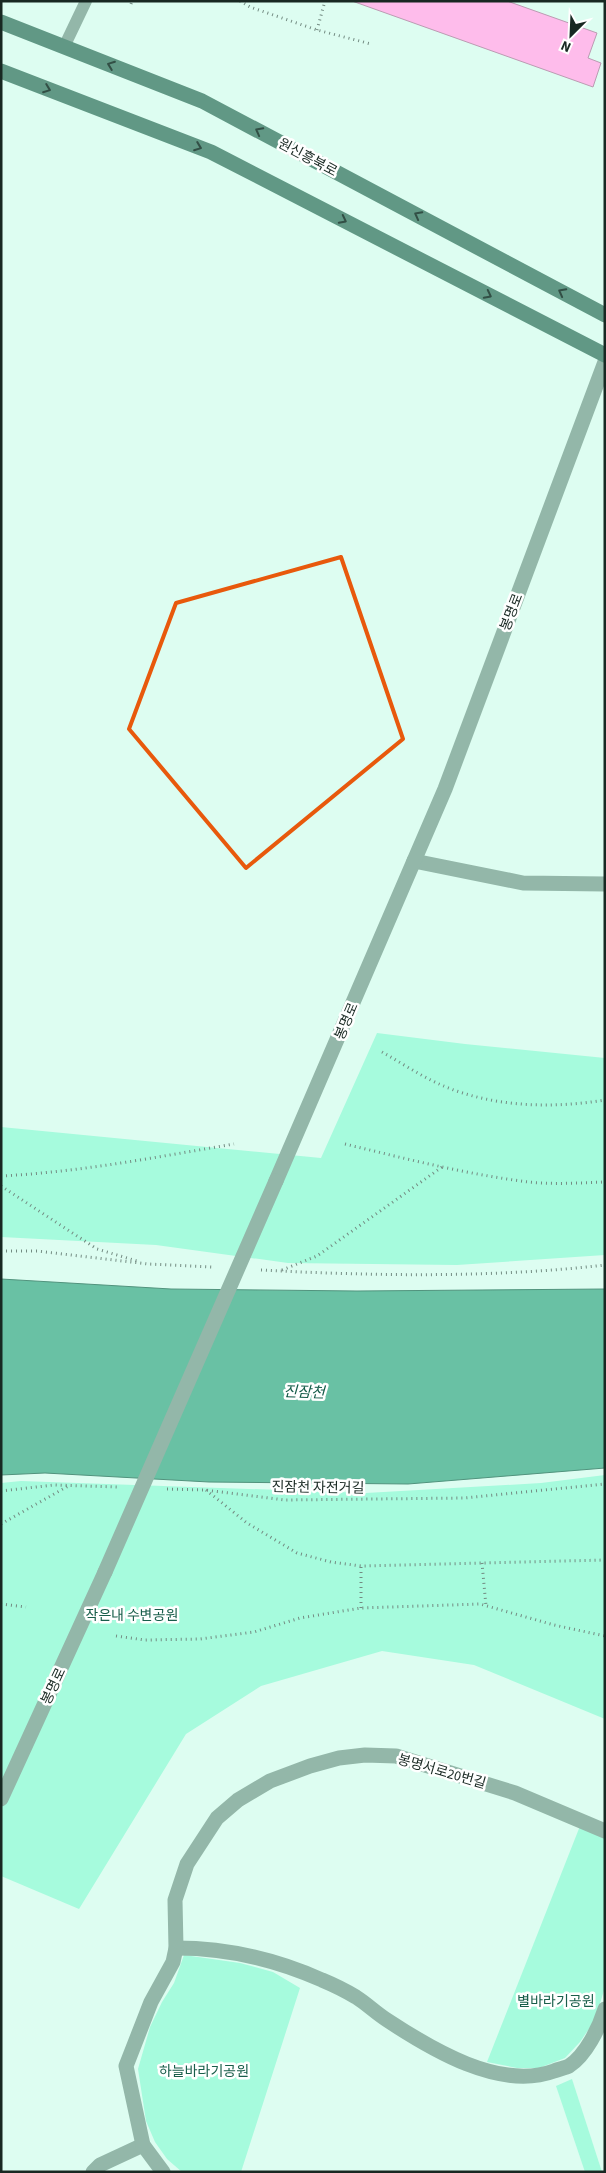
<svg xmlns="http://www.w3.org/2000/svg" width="606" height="2173" font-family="'Source Sans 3','Noto Sans KR',sans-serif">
<rect width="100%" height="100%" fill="#ddfdf1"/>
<g fill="#a6fbdd">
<path d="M377 1033 465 1044 605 1058V1255L457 1265 288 1263 156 1245 1 1237V1127L321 1158Z"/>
<path d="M605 1475V1719L474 1665 382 1651 261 1686 186 1734 79 1909 1 1876V1483L21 1481 366 1493 541 1483Z"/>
<path d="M580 1826 605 1837V1987L595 2020 580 2042 565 2058 539 2068H517L487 2062Z"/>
<path d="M184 1955 240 1963 273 1972 300 1988 241 2172H182L167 2159 155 2142 146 2121 138 2069 150 2027 162 2002 174 1983Z"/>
<path d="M572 2079 602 2172H585L556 2086Z"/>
</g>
<path fill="#69c1a4" stroke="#51937d" d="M1 1279 171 1289 357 1291 605 1289V1468L408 1484 209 1482 45 1473 1 1475Z"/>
<path fill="#febceb" stroke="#bb9cb2" d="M352 1H507L597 33 588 58 601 63 593 87Z"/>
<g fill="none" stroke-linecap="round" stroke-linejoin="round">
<g stroke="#738b82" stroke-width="3" stroke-dasharray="1 4" stroke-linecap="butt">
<path d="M240 1 250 7 317 30 371 44"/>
<path d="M131 4 132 1"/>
<path d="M317 30 325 1"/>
<path d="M382 1052C400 1062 419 1075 439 1084 490 1107 550 1109 605 1100"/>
<path d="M345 1144C403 1158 461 1173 521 1181 548 1185 577 1183 605 1182"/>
<path d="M1 1176C80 1172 157 1157 234 1144"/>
<path d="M1 1186 97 1249 137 1261"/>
<path d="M1 1251H37L148 1264 212 1267"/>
<path d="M261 1270C373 1276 493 1278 605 1265"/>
<path d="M282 1270 317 1256 442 1167"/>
<path d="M167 1489 205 1490 285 1500 464 1498 605 1484"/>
<path d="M206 1490 247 1523 297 1553 331 1562 361 1566 605 1560"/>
<path d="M1 1491 54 1485 118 1487"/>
<path d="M1 1524 70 1485"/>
<path d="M482 1563 486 1606"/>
<path d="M1 1604 26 1607"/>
<path d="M361 1608V1566"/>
<path d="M116 1636 145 1640 200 1639 254 1632 300 1618 361 1608 480 1604 554 1625 605 1636"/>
</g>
<path stroke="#93b7a9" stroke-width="12" d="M64 47 86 1"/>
<g stroke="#93b7a9" stroke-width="15">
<path d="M414 861 523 883 605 884"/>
<path d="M276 1181 445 789 605 362"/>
<path d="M1 1799 105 1572"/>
<path d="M176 1948C228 1948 275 1959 322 1980 334 1985 346 1991 356 1997 367 2004 376 2013 387 2020 431 2049 500 2091 554 2071 559 2069 565 2068 569 2066 586 2055 599 2028 605 2009"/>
<path d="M93 2172 100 2165 143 2145"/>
<path d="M163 2172 143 2145 126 2066 151 2002 173 1962 176 1948 175 1900 187 1864 217 1818 238 1800 270 1781 310 1766 339 1758 365 1755 396 1756 515 1793 605 1831"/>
</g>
<g stroke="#619885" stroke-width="15">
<path d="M1 22 202 101 605 315"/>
<path d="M1 71 211 152 605 355"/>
</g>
<path stroke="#93b7a9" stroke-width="15" d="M105 1572 276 1181"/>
</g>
<defs><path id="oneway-chevron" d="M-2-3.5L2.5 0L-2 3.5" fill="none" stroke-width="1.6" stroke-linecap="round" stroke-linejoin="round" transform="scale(1.25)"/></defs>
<g stroke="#324f45">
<use href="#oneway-chevron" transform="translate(111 65) rotate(-159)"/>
<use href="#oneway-chevron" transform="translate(47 89) rotate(21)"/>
<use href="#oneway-chevron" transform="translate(259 131) rotate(-152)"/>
<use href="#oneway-chevron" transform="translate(198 147) rotate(21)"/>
<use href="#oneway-chevron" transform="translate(418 215) rotate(-152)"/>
<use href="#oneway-chevron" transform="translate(343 220) rotate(27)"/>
<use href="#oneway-chevron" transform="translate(562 292) rotate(-152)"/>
<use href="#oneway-chevron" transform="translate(488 295) rotate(27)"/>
</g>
<path fill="none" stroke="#e8590c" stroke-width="4" stroke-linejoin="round" d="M341 557 403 739 246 868 129 729 176 603Z"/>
<g text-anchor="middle" stroke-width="5" stroke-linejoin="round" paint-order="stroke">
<g font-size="14" fill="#182822" stroke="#fff">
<text transform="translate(308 157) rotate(28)" y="5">원신흥북로</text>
<text transform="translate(511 612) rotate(-69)" y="5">봉명로</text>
<text transform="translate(346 1021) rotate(-67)" y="5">봉명로</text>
<text transform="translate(318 1487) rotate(1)" y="5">진잠천 자전거길</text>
<text transform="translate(53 1686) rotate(-65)" y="5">봉명로</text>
<text transform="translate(442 1771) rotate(16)" y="5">봉명서로20번길</text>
</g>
<g font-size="14" fill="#185e4a" stroke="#fff">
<text x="132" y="1620">작은내 수변공원</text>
<text x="556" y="2006">별바라기공원</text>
<text x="204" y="2076">하늘바라기공원</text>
</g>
<g font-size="15" font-style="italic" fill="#145b48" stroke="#fff">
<text transform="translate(304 1392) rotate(2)" y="5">진잠천</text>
</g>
</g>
<rect width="606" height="2173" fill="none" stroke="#182822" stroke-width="5"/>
<g transform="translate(571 35) rotate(204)" stroke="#ffffff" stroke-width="4" paint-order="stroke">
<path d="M0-4L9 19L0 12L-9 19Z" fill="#182822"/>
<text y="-8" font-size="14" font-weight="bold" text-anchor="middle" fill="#182822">N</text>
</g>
</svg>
